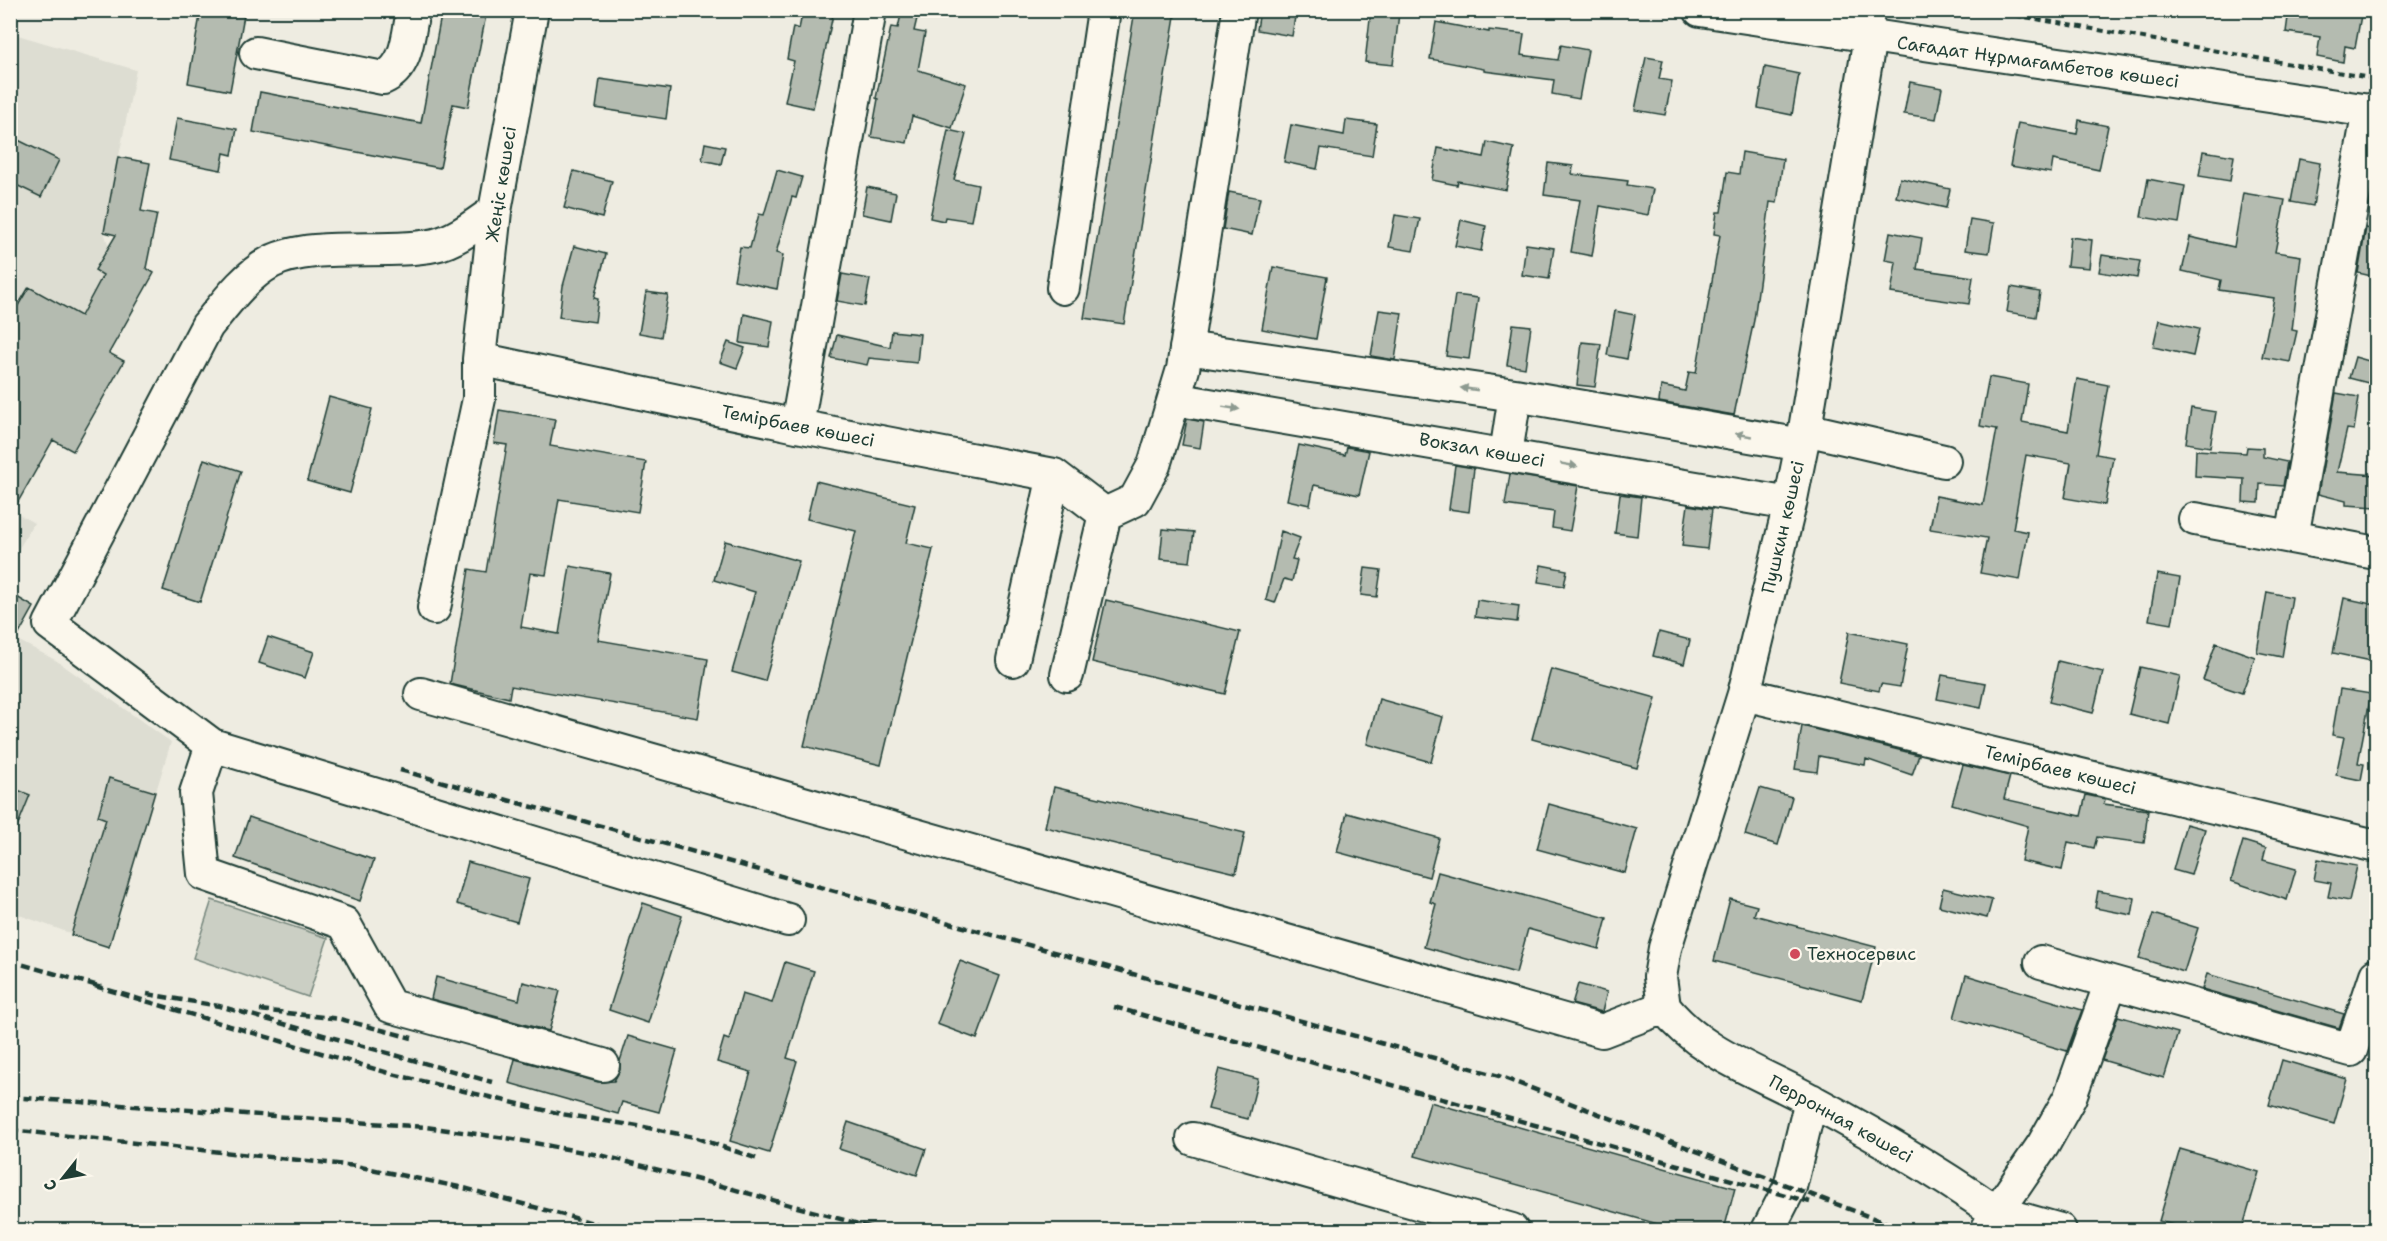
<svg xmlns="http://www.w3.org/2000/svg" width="2387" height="1241" viewBox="0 0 2387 1241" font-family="'Shantell Sans',sans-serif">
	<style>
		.built { fill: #ddddd2 }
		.green { fill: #cbcfc4; stroke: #75867c; stroke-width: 1.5 }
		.building { fill: #b4bbb0; stroke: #1f3d34; stroke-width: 1.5 }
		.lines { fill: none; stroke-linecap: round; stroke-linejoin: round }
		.minor-casing { stroke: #1f3d34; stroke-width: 36 }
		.path { stroke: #1f3d34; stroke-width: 4; stroke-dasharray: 6 4.5; stroke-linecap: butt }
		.minor { stroke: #fbf7ec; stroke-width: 32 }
		.rail { stroke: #1f3d34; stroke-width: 4.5; stroke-dasharray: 9 4.5; stroke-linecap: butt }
		.oneway { fill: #8d9a90 }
		.poi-dot { fill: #d1495b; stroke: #fbf7ec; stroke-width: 2 }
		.labels { text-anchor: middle; stroke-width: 5; stroke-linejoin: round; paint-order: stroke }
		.street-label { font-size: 18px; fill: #1f3d34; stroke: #fbf7ec }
		.poi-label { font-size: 18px; fill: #1f3d34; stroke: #fbf7ec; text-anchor: start }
	</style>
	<rect width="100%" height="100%" fill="#eeece1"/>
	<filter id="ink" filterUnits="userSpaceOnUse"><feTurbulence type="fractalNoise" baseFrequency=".0167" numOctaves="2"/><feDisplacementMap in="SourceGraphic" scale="12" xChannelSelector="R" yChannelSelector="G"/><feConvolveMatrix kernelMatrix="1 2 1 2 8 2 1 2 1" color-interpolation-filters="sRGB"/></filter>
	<g filter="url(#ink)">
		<path class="built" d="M11,33l125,37 -32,162 5,15 -13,23 7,5 -82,147 32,18 -40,71 21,12 -23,39z
			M10,636l47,25 114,81 -62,205 -98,-35z"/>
		<path class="green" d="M212,900l116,38 -20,59 -115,-39z"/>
		<path class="building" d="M201,10h44l-15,81 -42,-8z
			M442,10h45l-19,97 -15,-3 -13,64 -187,-36 7,-40 161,31z
			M803,10h31l-21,98 -28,-6 9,-41 -7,-2 6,-32 6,2z
			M902,10h17l-5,21 11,2 -7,37 48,14 -14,44 -40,-12 -5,27 -36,-6 7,-38 -2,-1 15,-71 7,1z
			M1135,10h41l-52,314 -40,-6z
			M1260,10h36l-4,26 -35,-6z
			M1371,10l28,3 -6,52 -28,-3z
			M2289,10h73l-7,38 -10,-2 -2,16 -26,-5 3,-20 -34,-5z
			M1436,22l53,10v-2l35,4 -3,21 37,5 3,-15 27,5 -9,49 -27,-5 2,-14 -70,-9v-2l-54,-10z
			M1646,57l17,3 -4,19 13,2 -7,34 -30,-5z
			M1765,67l34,7 -7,41 -34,-7z
			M600,79l70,10 -4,30 -70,-11z
			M1910,82l32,6 -6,31 -32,-5z
			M177,118l60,11 -5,26 -8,-2 -3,17 -52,-10z
			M1346,120l31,4 -5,32 -51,-8 -4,21 -33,-7 7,-37 53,10z
			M2079,120l29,6 -9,44 -46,-10 -2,13 -41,-7 8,-43 59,11z
			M948,130l18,4 -12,46 24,5 -7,36 -26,-4 -1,4 -14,-3z
			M10,136l49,24 -18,37 -31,-15z
			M1487,142l27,6 -8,42 -48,-9 -1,4 -25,-5 6,-32 46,9z
			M705,143l20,4 -4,17 -19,-4z
			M2203,151l31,5 -4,25 -31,-5z
			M1742,152l41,7 -6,44 -7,-1 -16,118 -20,95 -75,-13 2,-16 24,5 4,-19 7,1 24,-138 -6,-1 3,-22h4l6,-40 12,2z
			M118,157l32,6 -9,48 16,3 -11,54 8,5 -45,80 15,8 -51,90 -20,-11 -43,76v-197l19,-32 52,29 22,-41 -8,-5 21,-35 -12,-3z
			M2299,159l21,4 -7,43 -22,-4z
			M1548,163l25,3 -1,8 56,7 -1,4 26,4 -5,26 -48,-9 -8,50 -21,-4 9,-52 -36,-5z
			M777,170l25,7 -6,21 -4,-1 -16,56 7,2 -6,34 -43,-9 6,-33 10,1 9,-34 5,1z
			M574,171l38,10 -10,37 -38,-10z
			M1900,178l50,11 -4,19 -50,-11z
			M2148,179l37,7 -6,37 -38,-6z
			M867,187l29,6 -5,27 -29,-6z
			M1229,192l31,6 -8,37 -29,-6z
			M2243,193l42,7 -10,52 26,4 -9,74 5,1 -7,31 -28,-5 12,-59 -55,-8 2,-10 -39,-9 8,-34 44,10z
			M1395,215l25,4 -7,32 -24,-4z
			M1970,219l24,4 -5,30 -24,-3z
			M1461,220l25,6 -5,25 -26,-5z
			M2366,228l10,2v47l-18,-4z
			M1890,232l32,6 -5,31 56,8 -4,27 -78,-11 5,-31 -11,-2z
			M2070,237l22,3 -3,28 -22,-2z
			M1526,244l28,4 -5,31 -27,-4z
			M574,246l32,8 -12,44 4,1 -3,23 -36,-5 4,-31z
			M2102,255l38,6 -3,17 -38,-6z
			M1273,267l54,10 -11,62 -54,-10z
			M842,274l28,5 -5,27 -28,-5z
			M2011,287l29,5 -4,25 -29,-5z
			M646,292l22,3 -7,42 -22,-4z
			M1455,295l23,3 -9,61 -23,-3z
			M1379,310l23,3 -7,47 -24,-4z
			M1615,311l20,4 -8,44 -20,-4z
			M744,314l29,7 -4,26 -29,-4z
			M2159,320l40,9 -6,27 -40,-9z
			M1513,324l18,2 -6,42 -18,-3z
			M892,331l28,3 -3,29 -48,-5 -2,7 -36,-7 6,-23 53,12z
			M728,342l17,6 -8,20 -17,-6z
			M1582,342l19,2 -6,43 -18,-2z
			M2355,357l21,6v22l-27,-7z
			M1989,377l39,7 -6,38 46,9 9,-52 31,6 -12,69 17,3 -8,48 -40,-7 6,-35 -45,-8 -13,74 15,3 -8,48 -40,-7 7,-35 -57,-9 6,-33 47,9 14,-76 -17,-3z
			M2336,393l23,4 -5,33 -7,-1 -10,43 39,3v32l-30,-2v-4l-28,-7z
			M329,397l43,12 -22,84 -43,-12z
			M2191,408l25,4 -6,35 -24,-4z
			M499,410l56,9 -5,27 96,16 -8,50 -79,-13 -13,76 -16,-2 -9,54 38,7 11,-68 40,7 -12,67 110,19 -10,59 -187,-32 -2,12 -59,-14 19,-115 17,3 21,-127 -13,-2z
			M1187,419l17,3 -4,26 -18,-3z
			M1299,445l46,10 2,-8 22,4 -10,44 -45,-10 -4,20 -23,-5z
			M2247,447l16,1v9l24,5 -4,24 -23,-2 -1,19 -16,-1 1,-23 -49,-3 1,-26 50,3z
			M204,459l37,12 -41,131 -37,-12z
			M1455,465l19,3 -5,44 -20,-3z
			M1510,474l68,12 -8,45 -18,-3 2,-16 -49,-7z
			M816,481l99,24 -9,38 27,6 -52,216 -77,-19 52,-215 -49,-12z
			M1620,494l21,3 -4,39 -22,-3z
			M1688,505l24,4 -5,40 -25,-3z
			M1163,529l31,3 -4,30 -30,-3z
			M1281,531l19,7 -8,21 5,1 -5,21 -8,-2 -9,24 -9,-3z
			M725,541l74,20 -34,120 -33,-9 23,-80 -41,-12z
			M1541,565l26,5 -3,16 -26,-4z
			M1365,568l16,2 -4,27 -16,-2z
			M2157,574l23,4 -8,46 -23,-4z
			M2267,592l25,5 -10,60 -25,-5z
			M10,593l24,14 -24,43z
			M2344,598l32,7v57l-43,-9z
			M1106,600l134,32 -15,62 -133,-32z
			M1477,600l42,6 -2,16 -42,-5z
			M1659,632l31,8 -6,24 -31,-8z
			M1849,632l59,12 -8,43 -19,-3 -2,7 -40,-8z
			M268,637l46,15 -9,26 -46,-15z
			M2216,643l39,14 -13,36 -39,-13z
			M2058,661l45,11 -10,41 -44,-11z
			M2140,667l40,9 -11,48 -40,-10z
			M1551,669l105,29 -19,70 -105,-29z
			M1942,675l44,8 -5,25 -44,-9z
			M2340,689l31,5 -13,69 6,1 -3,16 -25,-5 8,-38 -12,-2z
			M1379,699l64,18 -12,45 -64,-18z
			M1802,726l117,29 -7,20 -46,-16 -1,6 -46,-9 -2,16 -22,-3z
			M1963,765l47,11 -6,23 77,17 5,-21 19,4 -1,5 44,6 -4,33 -47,-6 -3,11 -26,-6 -6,28 -41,-9 7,-35 -76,-22z
			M109,778l46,14 -46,155 -38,-12 35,-116 -8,-3z
			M10,787l20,8 -19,47h-1z
			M1054,787l191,46 -9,40 -191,-46z
			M1760,788l32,9 -14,48 -33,-10z
			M1549,804l88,25 -12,44 -88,-24z
			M1347,813l92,25 -10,39 -92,-25z
			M249,817l125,43 -14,41 -125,-43z
			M2186,824l19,5 -14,46 -18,-5z
			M2243,841l23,7 -3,12 33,9 -9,31 -56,-19z
			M2318,859l39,7 -8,35 -21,-4 3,-14 -17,-3z
			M468,862l61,17 -12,43 -60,-18z
			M1438,872l169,46 -8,31 -71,-20 -12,44 -92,-26 12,-43 -6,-2z
			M1943,888l49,12 -5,18 -48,-12z
			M2098,891l37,7 -3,17 -37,-7z
			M1730,899l27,7 -3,9 122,32 -14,53 -148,-39z
			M643,903l39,13 -34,107 -39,-13z
			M2153,914l45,14 -14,44 -45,-14z
			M960,961l40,15 -23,63 -40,-15z
			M785,962l29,9 -27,87 10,3 -28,92 -39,-12 21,-69 -34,-10 7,-24 5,2 13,-46 30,9z
			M2207,974l137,40 -5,14 -137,-39z
			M1966,975l116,35 -15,41 -113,-33z
			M436,977l83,23 4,-18 37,9 -11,40 -118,-32z
			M1578,984l29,8 -5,20 -30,-8z
			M2118,1016l60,17 -14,45 -62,-18z
			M628,1036l49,14 -18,62 -37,-10 -4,12 -109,-31 6,-24 83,23 16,-1 6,-11v-9z
			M2282,1060l65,19 -13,45 -65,-19z
			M1219,1069l39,10 -10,40 -40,-10z
			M1430,1102l305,86 -11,42h-45l-264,-74z
			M848,1122l78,27 -9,26 -78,-26z
			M2180,1149l79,23 -17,58h-51l-32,-9z"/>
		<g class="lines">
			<g class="minor-casing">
				<path id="minor" d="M1700,10l676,102
					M256,53l127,25c25,-11 25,-43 30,-68
					M495,211c-19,13 -38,29 -60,34 -46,10 -124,-4 -164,17 -26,14 -46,42 -64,64l-157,298 162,121 576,175
					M1063,288l41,-278
					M1186,348l329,47 287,50
					M479,359l318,67 257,49 51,39
					M1174,399l616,105
					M797,426l73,-416
					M1805,429l139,32
					M1506,454l9,-59
					M1105,514l30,-14 19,-35 29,-96 56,-359
					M2195,519l181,34
					M2292,537l77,-427
					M434,608l45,-209v-40l16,-148 37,-201
					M1013,660l41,-185
					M1067,675l38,-161
					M421,694l1181,337 62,-24
					M1744,694l632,152
					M212,745l-16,48 8,81 140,49 46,83 213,59
					M2041,962l310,88 25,-75
					M1664,1007l-4,-30 5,-29 79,-254 46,-190 15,-75 65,-392 -5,-27
					M1664,1007c38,48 96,65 148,94 73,39 143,81 209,129
					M1193,1139l319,91
					M2000,1213l60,17
					M1768,1230l22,-43 21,-87
					M1987,1230l10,-18 46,-67 27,-48 41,-115"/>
			</g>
			<path class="path" d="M1985,10l391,69"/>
			<use href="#minor" class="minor"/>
			<path class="rail" d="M400,770l1099,306 387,147
				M10,961l92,26
				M95,986l297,88 169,40 83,13 50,10 64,22
				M147,994l72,12 273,76
				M1114,1007l696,195
				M260,1010l80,9 72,19
				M10,1097l416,30 87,12 91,17 107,27 169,47
				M10,1130l346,36 108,22 155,42
				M1879,1222l23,8"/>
		</g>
		<defs><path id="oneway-solid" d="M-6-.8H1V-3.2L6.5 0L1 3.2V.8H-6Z" transform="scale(1.5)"/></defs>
		<g class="oneway">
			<use href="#oneway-solid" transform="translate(1469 389) rotate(-172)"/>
			<use href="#oneway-solid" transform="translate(1231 408) rotate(9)"/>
			<use href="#oneway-solid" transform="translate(1744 435) rotate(-170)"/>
			<use href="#oneway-solid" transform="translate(1569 465) rotate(10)"/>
		</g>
	</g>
	<circle class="poi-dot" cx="1795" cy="954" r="6"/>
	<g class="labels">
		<g class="street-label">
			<text transform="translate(2038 62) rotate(8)" y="6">Сағадат Нұрмағамбетов көшесі</text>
			<text transform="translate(501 184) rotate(-81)" y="6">Жеңіс көшесі</text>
			<text transform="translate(798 426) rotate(11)" y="6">Темірбаев көшесі</text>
			<text transform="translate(1482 450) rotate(10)" y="6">Вокзал көшесі</text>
			<text transform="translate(1783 527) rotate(-77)" y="6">Пушкин көшесі</text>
			<text transform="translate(2060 770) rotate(14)" y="6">Темірбаев көшесі</text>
			<text transform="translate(1841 1119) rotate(29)" y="6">Перронная көшесі</text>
		</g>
		<g class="poi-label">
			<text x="1807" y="960">Техносервис</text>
		</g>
	</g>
	<rect width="2387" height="1241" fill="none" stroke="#fbf7ec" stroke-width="36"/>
	<rect x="18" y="18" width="2351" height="1205" fill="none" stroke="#1f3d34" stroke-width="2" filter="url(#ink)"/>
	<g transform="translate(63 1178) rotate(239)" stroke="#fbf7ec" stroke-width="4.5" paint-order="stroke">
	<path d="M0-4.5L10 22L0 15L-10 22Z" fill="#1f3d34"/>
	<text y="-9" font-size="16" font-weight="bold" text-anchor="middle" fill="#1f3d34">С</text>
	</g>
</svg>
